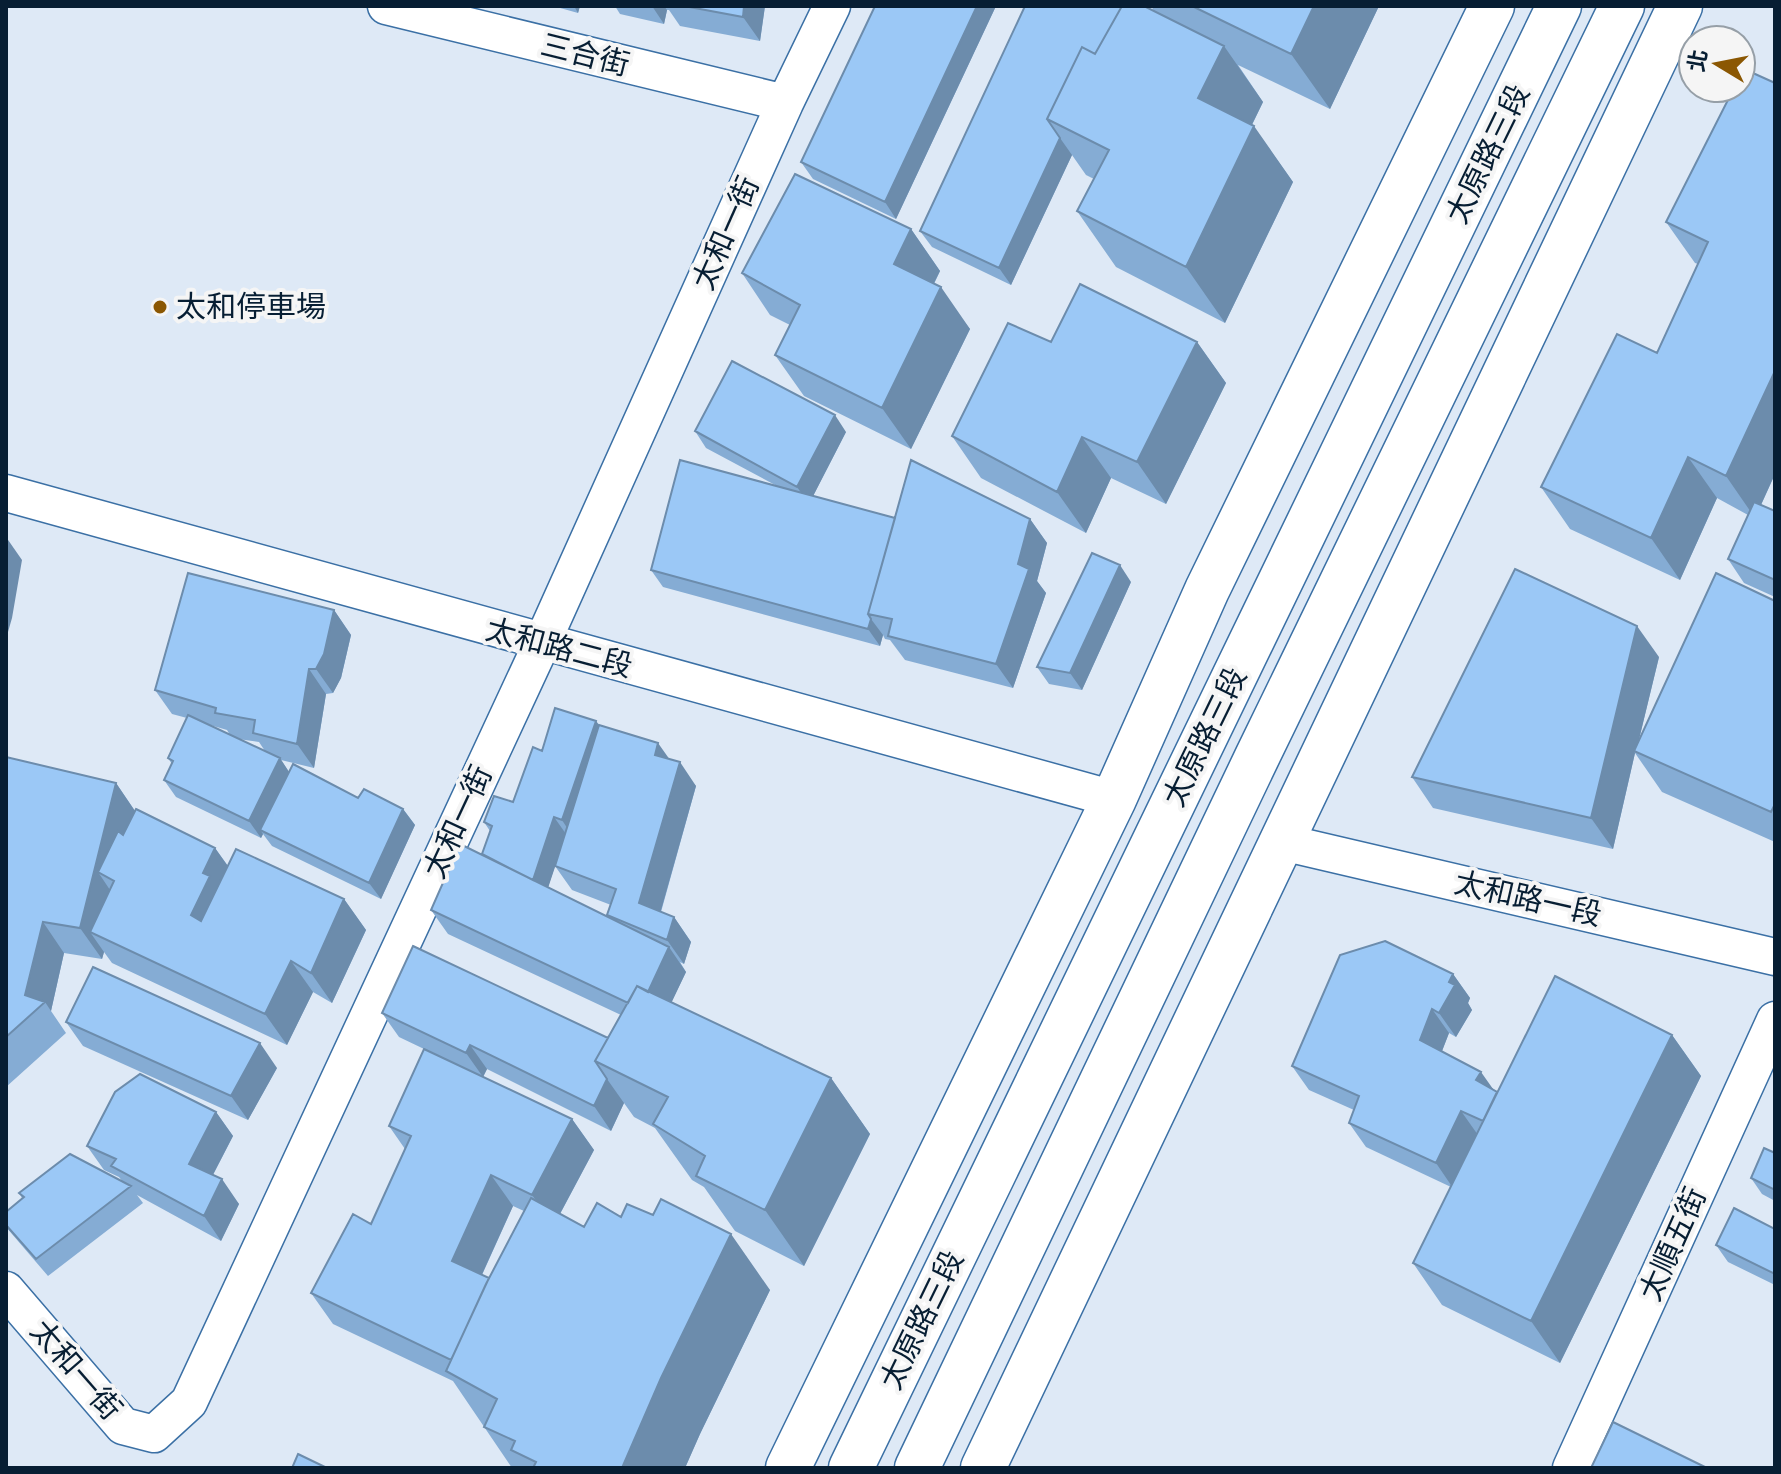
<svg xmlns="http://www.w3.org/2000/svg" width="1781" height="1474" viewBox="0 0 1781 1474" font-family="'Space Grotesk','Noto Sans TC',sans-serif">
	<style>
		.lines { fill: none; stroke-linecap: round; stroke-linejoin: round }
		.minor-casing { stroke: #3b70a5; stroke-width: 39 }
		.secondary-casing { stroke: #3b70a5; stroke-width: 47 }
		.minor { stroke: #fff; stroke-width: 36 }
		.secondary { stroke: #fff; stroke-width: 44 }
		.wall { fill: #85acd4; fill-rule: evenodd }
		.shaded-wall { fill: #6c8cac }
		.building { fill: #9bc8f6; stroke: #6c8cac; stroke-width: 2 }
		.poi-dot { fill: #8b5702; stroke: #f5f5f5; stroke-width: 3 }
		.labels { text-anchor: middle; stroke-width: 8; stroke-linejoin: round; paint-order: stroke }
		.street-label { font-size: 30px; fill: #071e33; stroke: #f5f5f5 }
		.poi-label { font-size: 30px; fill: #071e33; stroke: #f5f5f5; text-anchor: start }
	</style>
	<rect width="100%" height="100%" fill="#dee9f6"/>
	<g class="lines">
		<g class="minor-casing">
			<path id="minor" d="M386,6l399,97
				M6,493l1108,306
				M1282,842l493,115
				M6,1290l117,136 31,8 35,-32 353,-759 243,-540 47,-97
				M1571,1468l204,-448"/>
		</g>
		<g class="secondary-casing">
			<path id="secondary" d="M788,1468l326,-669 93,-209 285,-584
				M851,1468l708,-1462
				M917,1468l340,-711 365,-751
				M983,1468l697,-1462"/>
		</g>
		<use href="#minor" class="minor"/>
		<use href="#secondary" class="secondary"/>
	</g>
	<path class="wall" d="M553,6h27l-2,7z
		M615,6h150l-5,35 -80,-15 -11,-16h-2l-3,14 -44,-10z
		M875,6h121l-100,213 -83,-40 -12,-17z
		M1151,6h228l-49,103 -92,-44 25,37 -11,23 41,57 -68,141 -109,-56 -39,-56 17,-32 -8,-4 -14,-20 -61,130 -79,-38 -12,-16 234,-220z
		M1775,83v391l-14,31 14,6v86l-31,-14 -16,-24 20,-44 -31,-17 -37,82 -110,-51 -29,-42 116,-134 41,-89 -3,-1 -29,-41z
		M911,229l29,42 -6,13 36,45 -59,120 -107,-53 -29,-41 15,-30 -20,-10 -28,-42z
		M1051,342h146l29,41 -60,121 -55,-26 -25,55 -105,-55 -29,-42z
		M695,431l151,1 -33,64 82,22 135,1 17,24 -10,38 9,12 -33,95 -108,-28 -15,-20 -5,-1 -2,-4 -3,11 -217,-59 -12,-17 126,-84 -71,-38z
		M1131,582l-49,108 -33,-6 -12,-17z
		M1775,601v241l-113,-50 -27,-39 -22,96 -180,-41 -21,-31 247,-120 -20,82z
		M334,610l17,25 -10,43 -8,15 -7,1 -12,74 -33,-8 8,12 69,26 45,11 12,16 -34,74 -109,-53 -9,-12 -2,4 -85,-41 -12,-17 8,-16 -4,-6 19,-40 -15,-4 -17,-24zM210,725l17,5 3,5zM238,739l21,3 6,9z
		M596,721l3,4 70,34 27,27 -35,126 13,5 17,25 -7,22 -4,-2 6,10 -15,31 160,75 39,56 -66,132 -69,-35 -31,-44 -12,-7 -37,-52 -21,-11 -10,-14 -13,28 -124,-62 -4,8 89,42 22,31 -34,64 24,13 37,-10 149,73 -70,144 -15,34h-173l-59,-87 -120,-57 -22,-31 60,-69 34,-75 -16,-23 79,-56 -69,-33 -17,-24 226,25 13,-23 -173,-81 -17,-24 51,-56 8,-23 -6,-9 29,-20 29,-51zM555,866l17,24 39,15 -4,10 3,3 -62,-31zM513,1206l11,5 -35,67 -7,-3z
		M6,757l110,26 19,28 80,37 13,18 116,33 22,31 -34,73 -19,-11 -26,53 -175,-82 -8,-11 -2,7 -38,-6 -13,58 15,22 -60,54z
		M1453,974l17,24 -2,5 4,7 -16,27 -7,-4 -7,18 55,41 175,-57 29,41 -141,287 -118,-58 -29,-42 38,-76 -85,-40 -17,-24 5,-13 -45,-20 -17,-24z
		M66,1022l211,46 -29,52 -165,-74z
		M216,1112l17,24 -20,39 26,29 -18,37 -84,-46 6,8 -95,73 -42,-49v-15l16,-14 -3,-5 104,-11 -4,-5 -15,-7 -17,-24z
		M1775,1153v48l-13,-7 -11,-16z
		M1775,1229v56l-47,-23 -12,-17z"/>
	<path class="shaded-wall" d="M574,6h6l-2,7z
		M652,6h12l3,4 -3,14z
		M744,6h21l-5,35 -17,-24z
		M977,6h19l-100,213 -11,-17z
		M1314,6h65l-49,103 -39,-55z
		M1224,46l39,56 -25,51 -40,-55z
		M1254,126l39,56 -68,141 -39,-56z
		M1060,138l12,17 -61,130 -12,-17z
		M911,229l29,42 -17,34 -29,-41z
		M941,287l29,42 -59,120 -29,-41z
		M1197,342l29,41 -60,121 -29,-42z
		M1775,371v103l-20,44 -29,-42z
		M835,415l11,17 -37,72 -12,-17z
		M1082,437l29,41 -25,55 -29,-41z
		M1688,457l29,41 -37,82 -29,-42z
		M1030,519l17,24 -10,38 9,12 -33,95 -17,-24 22,-100z
		M6,537l16,23 -10,58 -6,21z
		M1120,565l11,17 -49,108 -12,-17z
		M334,610l17,25 -10,43 -8,15 -17,-24z
		M871,619l12,16 -3,11 -12,-17z
		M1637,626l22,31 -23,95 -2,-1 1,2 -22,96 -22,-31z
		M309,669l17,25 -12,74 -17,-24z
		M596,721l12,17 -35,99 -11,-17z
		M658,743l17,24 -20,-12z
		M280,758l11,17 -31,55 3,4 -2,4 -12,-17z
		M680,762l16,24 -40,142 -17,-25z
		M116,783l21,31 -23,67 -16,-9 18,27 -26,33 14,20 -2,7 -22,-31z
		M403,809l12,16 -34,74 -12,-16z
		M554,817l12,17 -21,63 -12,-17z
		M215,848l22,31 -24,67 -22,-31 12,-42z
		M344,899l22,31 -34,73 -21,-30z
		M674,917l17,25 -7,22 -17,-24z
		M43,922l21,31 -13,58 -6,-9 -20,-7z
		M669,947l17,25 -29,61 -17,-25z
		M291,961l22,31 -26,53 -22,-31z
		M1453,974l17,24 -2,5 4,7 -16,27 -17,-24 10,-31z
		M1432,1009l17,24 -12,31 -17,-24z
		M1672,1035l29,41 -141,287 -29,-42z
		M260,1043l17,25 -29,52 -17,-24z
		M470,1045l17,24 -4,8 -17,-24z
		M1481,1072l17,24 -22,-16z
		M831,1078l39,56 -66,132 -39,-56z
		M607,1079l17,24 -13,28 -17,-25z
		M1461,1111l17,24 -25,53 -17,-25z
		M216,1112l17,24 -27,52 -17,-24z
		M572,1119l22,31 -40,75 -22,-30z
		M491,1175l22,31 -39,86 -22,-31z
		M222,1179l17,25 -18,37 -17,-25z
		M731,1234l39,56 -70,144 -15,34h-63l39,-90z"/>
	<path class="building" d="M684,6h60l-1,11z
		M875,6h102l-92,196 -84,-40z
		M1025,6h97l-27,48 -13,-7 -35,72 13,19 -61,130 -79,-37z
		M1122,6h22l80,40 -26,52 56,28 -68,141 -109,-56 32,-61 -62,-31 35,-72 13,7z
		M1192,6h122l-23,48z
		M1744,69l31,14v288l-49,105 -38,-19 -37,81 -110,-51 76,-153 40,19 51,-111 -42,-20 68,-134h7v-14z
		M795,174l116,55 -17,35 47,23 -59,121 -107,-53 25,-50 -58,-32z
		M1080,284l117,58 -60,120 -55,-25 -25,55 -105,-56 56,-113 43,19z
		M732,361l103,54 -38,72 -102,-56z
		M680,460l215,58 -27,96 3,5 -3,10 -217,-59z
		M911,460l119,59 -12,45 11,5 -33,95 -108,-28 4,-17 -24,-5z
		M1754,502l21,9v69l-47,-21z
		M1092,553l28,12 -50,108 -33,-6z
		M1515,569l122,57 -46,192 -179,-41z
		M188,573l146,37 -10,44 -8,15h-7l-12,75 -44,-11 2,-13 -40,-7 1,-5 -61,-18z
		M1716,573l59,28v203l-4,8 -137,-61z
		M555,708l41,13 -34,99 -8,-3 -21,63 -51,-26 10,-28 -8,-4 10,-26 19,6 20,-55 9,4z
		M188,715l92,43 -31,63 -85,-41 9,-19 -5,-3z
		M599,725l59,18 -3,12 25,7 -41,141 35,14 -7,23 -60,-25 9,-26 -61,-23z
		M6,757l110,26 -36,145 -37,-6 -18,73 20,7 -39,35z
		M293,764l65,34 6,-9 39,20 -34,74 -109,-53z
		M136,809l79,39 -12,25 7,3 -19,39 10,6 35,-72 108,50 -33,74 -20,-12 -26,53 -175,-82 24,-51 -16,-9 20,-41 5,4z
		M460,844l209,103 -21,45 -11,-6 -9,17 -197,-93z
		M1385,941l68,33 -4,8 6,3 -16,28 -7,-4 -12,31 61,32 -5,8 21,12 -14,29 -22,-10 -25,52 -87,-40 10,-27 -67,-30 48,-111z
		M413,946l195,92 -13,23 12,18 -13,27 -124,-61 -4,8 -84,-40z
		M93,967l167,76 -29,53 -165,-74z
		M1555,976l117,59 -141,286 -118,-58z
		M637,986l194,92 -66,132 -69,-34 9,-20 -52,-32 15,-27 -73,-36z
		M424,1049l148,70 -40,76 -41,-20 -39,86 37,17 -38,82 -140,-67 42,-79 18,10 40,-88 -22,-10z
		M140,1074l76,38 -27,52 33,15 -18,37 -93,-50 5,-7 -29,-13 28,-54z
		M1764,1148l11,5v37l-24,-12z
		M70,1154l61,32 -95,73 -30,-34v-13l18,-15 -5,-4z
		M531,1198l53,29 13,-24 24,14 6,-13 26,11 8,-16 70,35 -70,144 -39,90h-89l3,-6 -25,-12 4,-9 -31,-14 13,-28 -51,-28 40,-87z
		M1734,1208l41,21v45l-59,-29z
		M1613,1422l94,46h-116z
		M298,1454l29,14h-35z"/>
	<circle class="poi-dot" cx="160" cy="307" r="8"/>
	<g class="labels">
		<g class="street-label">
			<text transform="translate(585 55) rotate(14)" y="10">三合街</text>
			<text transform="translate(1488 154) rotate(-64)" y="10">太原路三段</text>
			<text transform="translate(726 233) rotate(-66)" y="10">太和一街</text>
			<text transform="translate(559 648) rotate(15)" y="10">太和路二段</text>
			<text transform="translate(1205 737) rotate(-64)" y="10">太原路三段</text>
			<text transform="translate(458 822) rotate(-65)" y="10">太和一街</text>
			<text transform="translate(1528 899) rotate(13)" y="10">太和路一段</text>
			<text transform="translate(1673 1244) rotate(-66)" y="10">太順五街</text>
			<text transform="translate(922 1320) rotate(-64)" y="10">太原路三段</text>
			<text transform="translate(76 1370) rotate(49)" y="10">太和一街</text>
		</g>
		<g class="poi-label">
			<text x="176" y="317">太和停車場</text>
		</g>
	</g>
	<rect width="1781" height="1474" fill="none" stroke="#071e33" stroke-width="16"/>
	<g transform="translate(1717 64) rotate(280)"><circle r="38" fill="#f5f5f5" stroke="#969fa7" stroke-width="2"/>
	<path d="M0-6L14 30L0 20L-14 30Z" fill="#8b5702"/>
	<text y="-12" font-size="22" font-weight="bold" text-anchor="middle" fill="#071e33">北</text>
	</g>
</svg>
